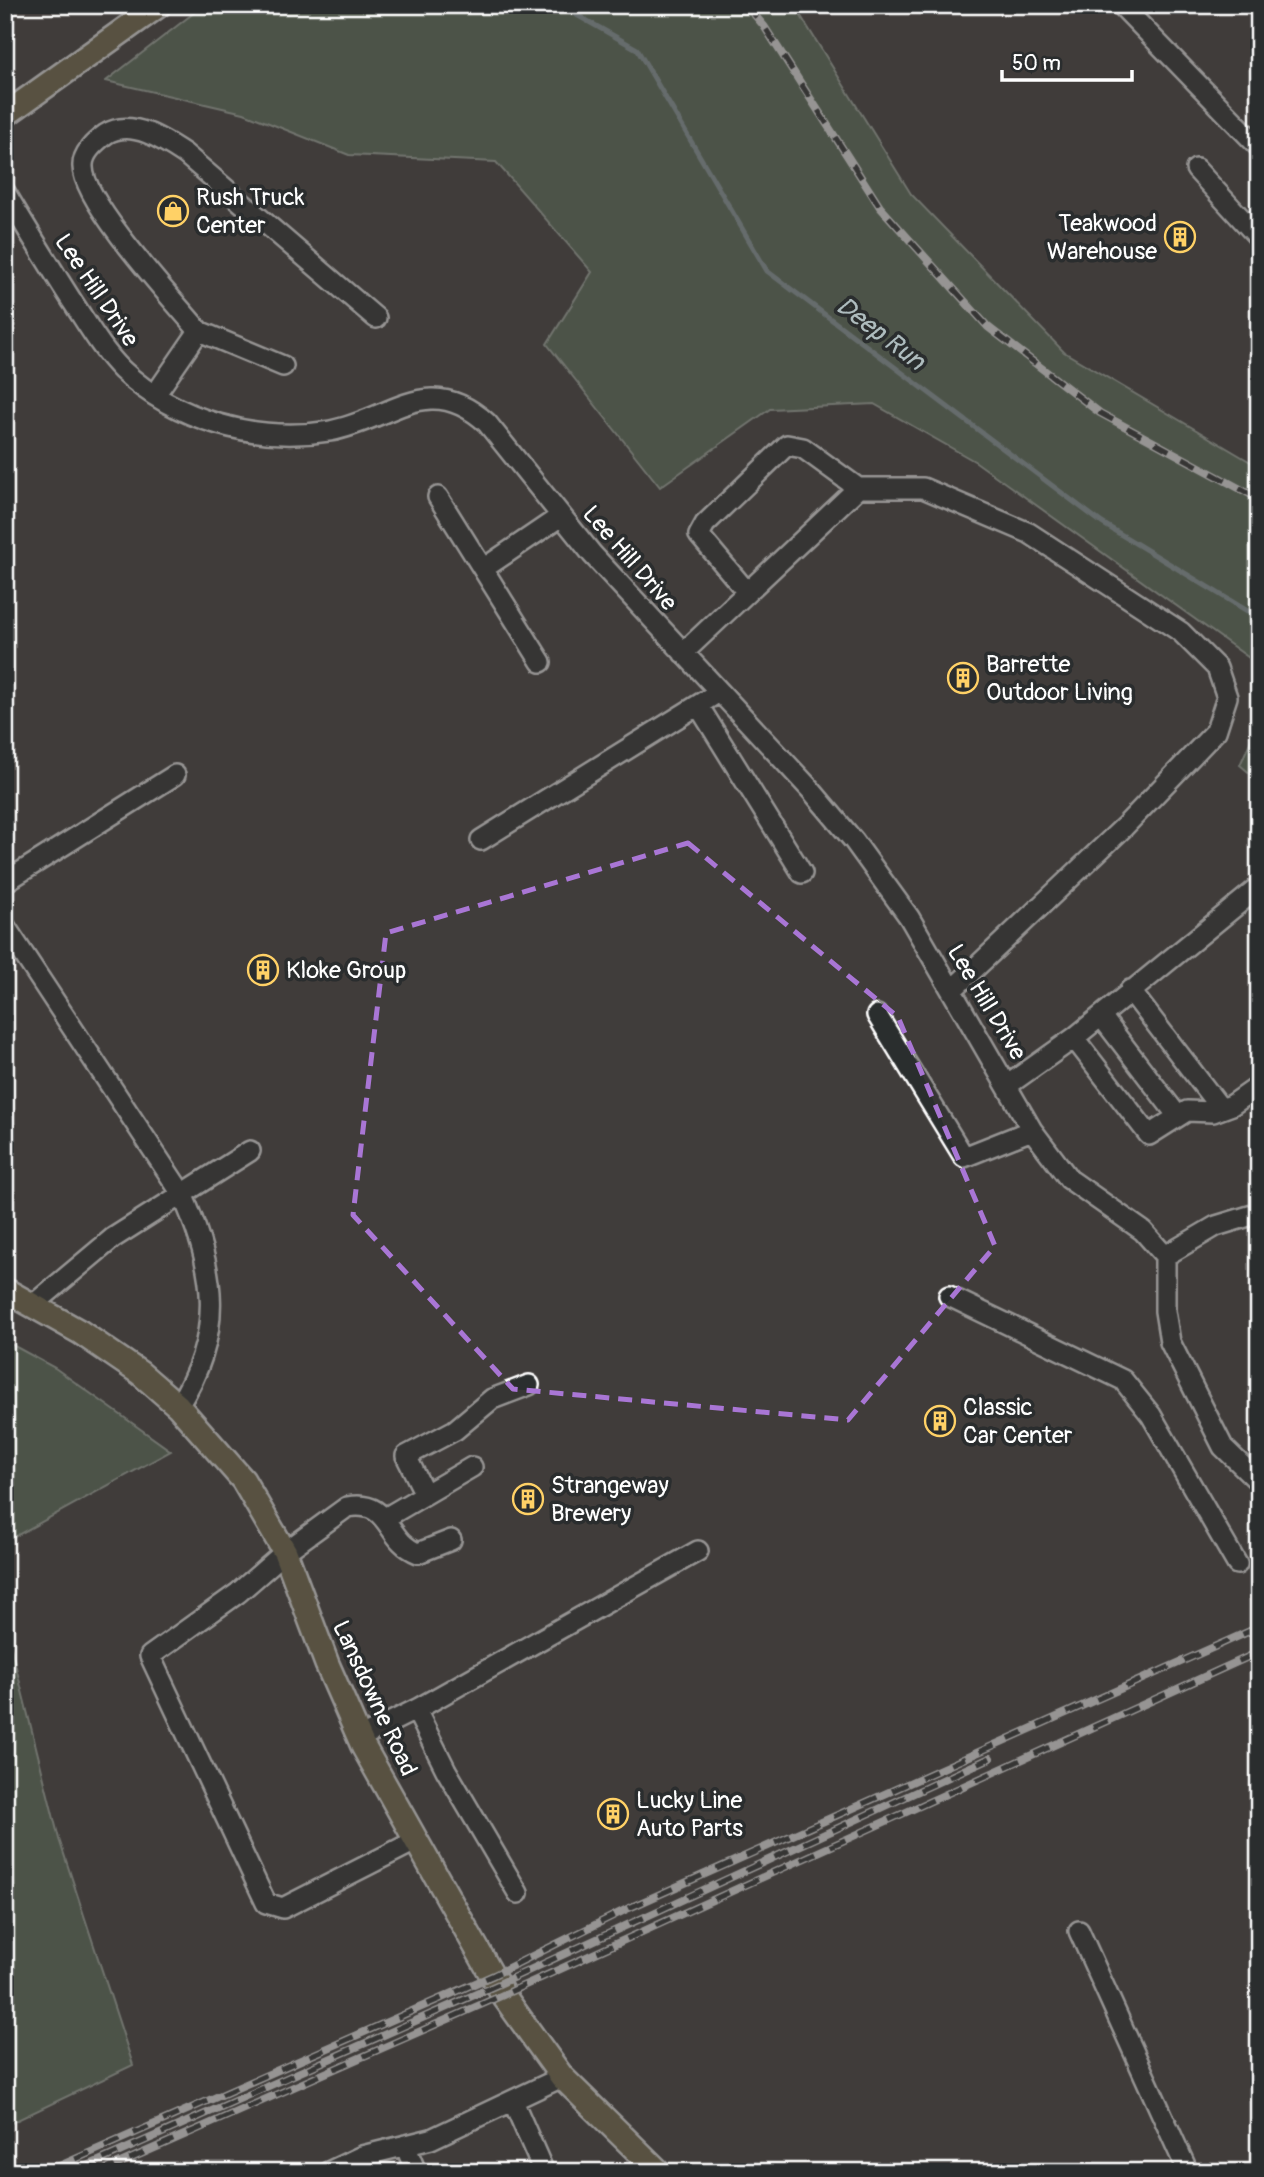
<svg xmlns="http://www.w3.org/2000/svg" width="1264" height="2177" viewBox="0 0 1264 2177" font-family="Pangolin,sans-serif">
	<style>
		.green { fill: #5b6f5a; stroke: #adb7ac; stroke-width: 2 }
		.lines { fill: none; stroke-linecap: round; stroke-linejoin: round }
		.stream { stroke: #94a6a9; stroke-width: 5 }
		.minor-casing { stroke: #fff; stroke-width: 24 }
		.major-casing { stroke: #fff; stroke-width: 28 }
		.minor { stroke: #2a2d2e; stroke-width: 19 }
		.major { stroke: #746c4b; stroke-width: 23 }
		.rail-casing { stroke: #fff; stroke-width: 8 }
		.rail { stroke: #2a2d2e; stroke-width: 5; stroke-dasharray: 16; stroke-linecap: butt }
		.marked { fill: none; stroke: #a976d5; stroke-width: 5; stroke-dasharray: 14 9; stroke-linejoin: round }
		.labels { text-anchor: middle; stroke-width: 7; stroke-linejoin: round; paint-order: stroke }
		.poi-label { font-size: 24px; fill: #fff; stroke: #2a2d2e; text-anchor: start }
		.street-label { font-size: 24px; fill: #fff; stroke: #2a2d2e }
		.water-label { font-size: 26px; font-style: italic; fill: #aebcbe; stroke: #2a2d2e }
	</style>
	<rect width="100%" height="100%" fill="#403d3b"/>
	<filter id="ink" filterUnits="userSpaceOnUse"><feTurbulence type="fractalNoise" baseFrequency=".0143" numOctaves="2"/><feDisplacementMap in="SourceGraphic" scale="14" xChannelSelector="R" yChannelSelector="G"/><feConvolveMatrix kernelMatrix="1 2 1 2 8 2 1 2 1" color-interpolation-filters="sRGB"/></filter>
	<g filter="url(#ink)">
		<path class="green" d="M204,5h590l117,189 153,158 195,115v198l-283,-203 -102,-58 -104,5 -110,78 -113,-143 45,-72 -96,-110 -147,-7 -105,-42 -138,-32z
			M1259,722v59l-19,-16z
			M5,1341l50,27 116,83 -166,91z
			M5,1623l54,216 74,226 -128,61z"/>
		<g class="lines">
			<path class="stream" d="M559,5l78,44 130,222 335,252 157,95"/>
			<g class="minor-casing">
				<path id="minor" d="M1121,5l138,142
					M1196,169l63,69
					M5,192c22,37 44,73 67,109 16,24 30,49 50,69 54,51 135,73 208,61 61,-11 98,-61 157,-8l105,131 219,236 43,51 55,76 123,213 37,49 74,52 22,25 51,-30 43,-13
					M199,331l84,35
					M155,395l44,-64c-25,-30 -116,-129 -116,-164 -1,-14 12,-25 23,-33 25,-16 58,6 79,20l191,164
					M438,497l103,165
					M483,569l78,-53
					M747,592l-48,-57 6,-11 82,-79 16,3 55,40
					M683,653l175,-165h65l106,45 152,99 36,36 10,29 -11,34 -92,96 -172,163
					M698,705l104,168
					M481,840l238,-148
					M5,882l170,-107
					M5,926l177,268c34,76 43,139 -4,212
					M1130,990l91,119
					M877,1015l87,142 68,-27
					M1101,1016l76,99
					M1074,1038l75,97 38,-24 26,1 19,-7 27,-19
					M1008,1085l66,-47 185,-151
					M1165,1256v55l5,31 53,105 36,35
					M949,1296l174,84 28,35 86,149
					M33,1305l80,-67 137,-87
					M425,1494l-19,-38 49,-26 37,-31 37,-14
					M385,1518l87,-51
					M416,1710l30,60 72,123
					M359,1738l60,-30 279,-157
					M417,1840l-134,68 -17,-5 -116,-247 88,-63 47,-41 62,-45c45,-8 37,33 71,46l33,-13
					M1079,1931l109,241
					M513,2101l31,71
					M405,2145l11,27
					M328,2172l34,-16 69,-17 131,-62"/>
			</g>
			<g class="major-casing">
				<path id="major" d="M5,115l154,-110
					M5,1290l75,42 60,41 38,33 65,74 42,72 42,112 36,82 140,249 59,82 97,95"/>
			</g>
			<use href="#minor" class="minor"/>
			<use href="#major" class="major"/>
			<g class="rail-casing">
				<path id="rail" d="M746,5l18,21 116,181 108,120 112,86 159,86
					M46,2172l448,-197 135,-67 630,-281
					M74,2172l425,-188 491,-226
					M100,2172l403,-177 756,-343"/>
			</g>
			<use href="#rail" class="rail"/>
		</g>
	</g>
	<path d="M0 0H1264V2177H0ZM688,843l210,174 97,229 -147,174 -335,-31 -160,-174 33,-282z" fill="#403d3b" fill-opacity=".55" fill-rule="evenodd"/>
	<path class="marked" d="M688,843l210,174 97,229 -147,174 -335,-31 -160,-174 33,-282z"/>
	<defs>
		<g id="shop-ring" transform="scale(1.575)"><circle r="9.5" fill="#2a2d2e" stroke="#ffd166" stroke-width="1.5"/><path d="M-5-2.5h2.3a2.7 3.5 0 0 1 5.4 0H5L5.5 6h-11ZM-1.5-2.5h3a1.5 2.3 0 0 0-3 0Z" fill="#ffd166"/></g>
		<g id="building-ring" transform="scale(1.575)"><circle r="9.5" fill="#2a2d2e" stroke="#ffd166" stroke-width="1.5"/><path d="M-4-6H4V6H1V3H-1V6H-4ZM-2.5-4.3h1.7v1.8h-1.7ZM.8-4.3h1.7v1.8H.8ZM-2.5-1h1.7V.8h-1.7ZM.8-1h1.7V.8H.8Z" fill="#ffd166"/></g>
	</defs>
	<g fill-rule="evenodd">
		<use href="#shop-ring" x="173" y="211"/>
		<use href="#building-ring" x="1180" y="237"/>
		<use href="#building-ring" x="963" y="678"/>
		<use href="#building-ring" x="263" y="970"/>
		<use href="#building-ring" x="940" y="1421"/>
		<use href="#building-ring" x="528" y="1499"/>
		<use href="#building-ring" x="613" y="1814"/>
	</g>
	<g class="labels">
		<g class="poi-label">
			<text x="196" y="205">Rush Truck<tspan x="196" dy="28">Center</tspan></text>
			<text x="1157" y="231" text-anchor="end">Teakwood<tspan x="1157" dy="28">Warehouse</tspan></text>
			<text x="986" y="672">Barrette<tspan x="986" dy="28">Outdoor Living</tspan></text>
			<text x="286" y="978">Kloke Group</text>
			<text x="963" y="1415">Classic<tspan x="963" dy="28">Car Center</tspan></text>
			<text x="551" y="1493">Strangeway<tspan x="551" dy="28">Brewery</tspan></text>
			<text x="636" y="1808">Lucky Line<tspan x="636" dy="28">Auto Parts</tspan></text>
		</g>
		<g class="street-label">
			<text transform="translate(97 290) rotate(56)" y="8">Lee Hill Drive</text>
			<text transform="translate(630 558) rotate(49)" y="8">Lee Hill Drive</text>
			<text transform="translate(987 1002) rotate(59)" y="8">Lee Hill Drive</text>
			<text transform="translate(375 1698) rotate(65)" y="8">Lansdowne Road</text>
		</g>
		<g class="water-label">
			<text transform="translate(881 333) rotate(37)" y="9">Deep Run</text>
		</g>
	</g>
	<rect width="1264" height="2177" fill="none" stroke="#2a2d2e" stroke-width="28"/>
	<rect x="14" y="14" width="1236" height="2149" fill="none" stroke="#fff" stroke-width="2.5" filter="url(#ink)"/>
	<path d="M1002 70v10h130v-10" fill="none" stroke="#ffffff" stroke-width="3.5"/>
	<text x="1012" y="70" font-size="21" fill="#ffffff" stroke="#2a2d2e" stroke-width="5" paint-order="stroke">50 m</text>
</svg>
